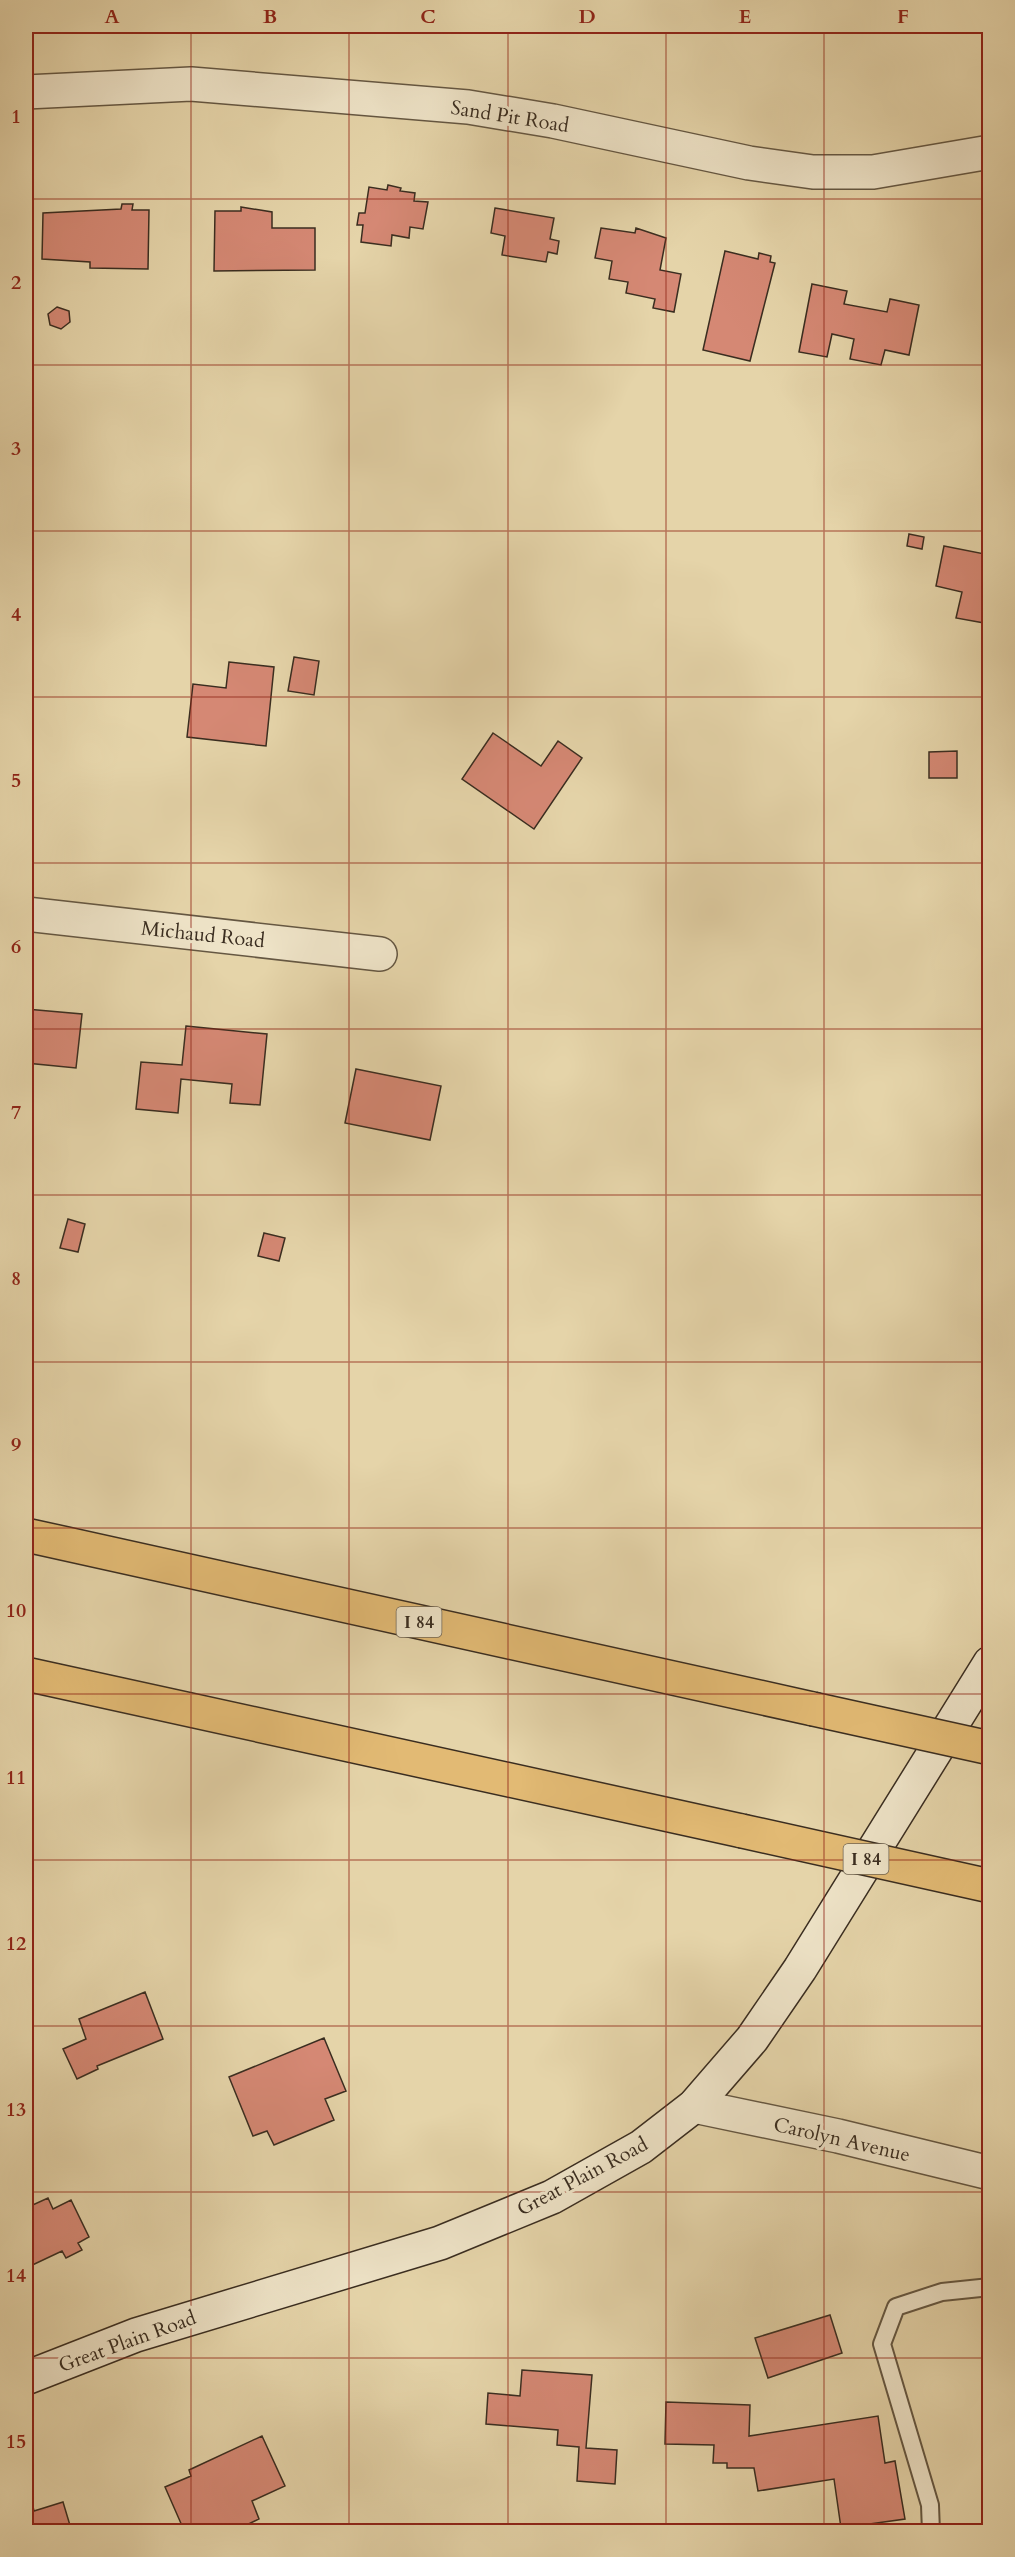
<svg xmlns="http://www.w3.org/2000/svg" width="1015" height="2557" viewBox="0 0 1015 2557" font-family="Cardo,serif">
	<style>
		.building { fill: #d58874; stroke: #3a2d20; stroke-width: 1.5 }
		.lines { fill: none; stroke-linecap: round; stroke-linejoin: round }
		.service-casing { stroke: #655742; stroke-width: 20 }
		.minor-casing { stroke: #655742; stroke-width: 36 }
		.secondary-casing { stroke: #3a2d20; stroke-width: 36 }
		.motorway-casing { stroke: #3a2d20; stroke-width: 36 }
		.service { stroke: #eee3c7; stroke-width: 16 }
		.minor { stroke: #eee3c7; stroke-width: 33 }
		.secondary { stroke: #eee3c7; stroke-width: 33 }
		.motorway { stroke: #e2ba74; stroke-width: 33 }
		.motorway-bridge-casing { stroke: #3a2d20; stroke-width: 36; stroke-linecap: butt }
		.motorway-bridge { stroke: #e2ba74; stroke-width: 33 }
		.grid { fill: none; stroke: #8f2418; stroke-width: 1.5; stroke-opacity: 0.55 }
		.labels { text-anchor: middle; stroke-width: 6; stroke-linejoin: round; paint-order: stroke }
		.shield { fill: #eee3c7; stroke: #706452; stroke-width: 1.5 }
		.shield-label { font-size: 18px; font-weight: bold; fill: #3a2d20 }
		.street-label { font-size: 20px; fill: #3a2d20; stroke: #eee3c7 }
		.neatline { fill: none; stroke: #8f2418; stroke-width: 2 }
		.grid-label { font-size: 20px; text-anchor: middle; font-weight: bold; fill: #8f2418 }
	</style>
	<rect width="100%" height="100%" fill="#e5d4a9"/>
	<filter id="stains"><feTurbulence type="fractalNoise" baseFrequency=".00333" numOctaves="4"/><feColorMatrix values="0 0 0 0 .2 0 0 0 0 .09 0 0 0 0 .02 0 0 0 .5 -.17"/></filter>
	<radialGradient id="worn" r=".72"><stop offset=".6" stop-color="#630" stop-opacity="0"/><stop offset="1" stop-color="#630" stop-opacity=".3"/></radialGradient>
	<path class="building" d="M388,185l13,3 -1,3 15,2 -1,8 14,1 -5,27 -13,-2 -1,11 -17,-3 -1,11 -30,-4 2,-17h-6l2,-12h6l4,-26 18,3z
		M122,204h11l-1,6h17l-1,59 -58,-1v-6l-48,-3 1,-46 78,-4z
		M241,207l31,5v16h43v42l-101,1 1,-60h26z
		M495,208l59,10 -4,21 9,2 -2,13 -9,-2 -2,10 -44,-7 3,-19 -14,-3z
		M601,228l34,5 1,-5 30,10 -6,32 21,4 -7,38 -21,-4 2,-9 -29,-6 2,-11 -19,-3 3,-18 -17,-3z
		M725,251l33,8 1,-6 12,3 -1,6 5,1 -25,98 -47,-11z
		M812,284l35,7 -3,13 43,8 3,-13 29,6 -10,50 -24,-5 -4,15 -31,-6 4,-20 -22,-5 -5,23 -28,-5z
		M57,307l12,4 1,11 -9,7 -11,-4 -2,-11z
		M909,534l15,3 -2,12 -15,-3z
		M944,546l46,9v69l-34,-6 6,-26 -26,-6z
		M294,657l25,4 -5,34 -26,-4z
		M229,662l45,5 -8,79 -79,-9 6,-53 33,4z
		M493,733l48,33 17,-25 24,17 -48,71 -72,-50z
		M957,751v27h-28v-26z
		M26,1009l56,5 -6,54 -50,-5z
		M186,1026l81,8 -7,71 -30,-2 2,-19 -51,-5 -3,34 -42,-4 5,-47 41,3z
		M356,1069l85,17 -11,54 -85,-17z
		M68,1219l17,5 -7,28 -18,-4z
		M264,1233l21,5 -6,23 -21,-5z
		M145,1992l18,47 -66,27 1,3 -21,10 -14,-30 23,-10 -7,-20z
		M324,2038l22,53 -21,8 9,21 -60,25 -7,-14 -14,5 -24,-59z
		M48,2198l5,11 18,-9 18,37 -11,6 4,7 -16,8 -4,-7 -36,17v-60z
		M830,2315l12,38 -74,25 -13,-40z
		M522,2370l70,5 -6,73 31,2 -2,34 -38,-3 2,-34 -22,-2 1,-15 -72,-6 2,-31 32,3z
		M666,2402l84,3 -1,31 129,-20 7,47 10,-2 10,58 -64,9 -7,-49 -76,12 -4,-23h-27v-5h-14l1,-18 -49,-1z
		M262,2436l23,50 -33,15 7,18 -27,13h-50l1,-4 -18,-41 26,-11 -2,-6z
		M63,2502l9,30h-46v-23l7,-2 1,4z"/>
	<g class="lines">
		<g class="service-casing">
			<path id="service" d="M931,2532l-1,-27 -48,-161 14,-37 46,-15 48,-5"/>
		</g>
		<g class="minor-casing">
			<path id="minor" d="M26,92l165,-8 277,23 85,14 196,42 64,9h60l117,-20
				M26,914l354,40
				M694,2106l144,30 152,37"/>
		</g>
		<g class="secondary-casing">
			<path id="secondary" d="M26,2378l110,-43 304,-92 112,-46 89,-50 53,-41 58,-67 48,-70 190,-306"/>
		</g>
		<g class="motorway-casing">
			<path id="motorway" d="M26,1535l787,174
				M26,1674l716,157"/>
		</g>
		<use href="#service" class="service"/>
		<use href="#minor" class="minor"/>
		<use href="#secondary" class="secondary"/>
		<use href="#motorway" class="motorway"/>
		<g class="motorway-bridge-casing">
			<path id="motorway-bridge" d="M813,1709l177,39
				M742,1831l248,55"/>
		</g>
		<use href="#motorway-bridge" class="motorway-bridge"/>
	</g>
	<path class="grid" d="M191,26v2506M349,26v2506M508,26v2506M666,26v2506M824,26v2506M26,199h964M26,365h964M26,531h964M26,697h964M26,863h964M26,1029h964M26,1195h964M26,1362h964M26,1528h964M26,1694h964M26,1860h964M26,2026h964M26,2192h964M26,2358h964"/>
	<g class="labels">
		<g class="shield">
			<rect x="396.5" y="1607" width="45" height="30" rx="4.5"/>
			<rect x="843.5" y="1844" width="45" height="30" rx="4.5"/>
		</g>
		<g class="shield-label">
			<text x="419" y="1628">I 84</text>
			<text x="866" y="1865">I 84</text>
		</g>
		<g class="street-label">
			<text transform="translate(510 116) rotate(9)" y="7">Sand Pit Road</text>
			<text transform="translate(203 934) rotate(6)" y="7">Michaud Road</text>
			<text transform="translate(842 2139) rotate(13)" y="7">Carolyn Avenue</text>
			<text transform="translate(582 2176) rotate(-28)" y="7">Great Plain Road</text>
			<text transform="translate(127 2341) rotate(-20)" y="7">Great Plain Road</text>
		</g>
	</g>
	<rect width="1015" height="2557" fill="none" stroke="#e5d4a9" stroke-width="66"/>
	<rect x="33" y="33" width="949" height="2491" class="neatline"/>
	<g class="grid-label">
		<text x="112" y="23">A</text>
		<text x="270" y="23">B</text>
		<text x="428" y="23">C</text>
		<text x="587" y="23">D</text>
		<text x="745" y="23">E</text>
		<text x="903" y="23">F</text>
		<text x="16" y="123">1</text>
		<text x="16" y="289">2</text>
		<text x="16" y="455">3</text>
		<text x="16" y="621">4</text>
		<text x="16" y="787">5</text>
		<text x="16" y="953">6</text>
		<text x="16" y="1119">7</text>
		<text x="16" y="1285">8</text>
		<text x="16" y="1451">9</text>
		<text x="16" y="1617">10</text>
		<text x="16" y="1784">11</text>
		<text x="16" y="1950">12</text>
		<text x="16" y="2116">13</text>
		<text x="16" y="2282">14</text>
		<text x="16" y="2448">15</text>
	</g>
	<rect width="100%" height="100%" filter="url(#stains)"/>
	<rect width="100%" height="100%" fill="url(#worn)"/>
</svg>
